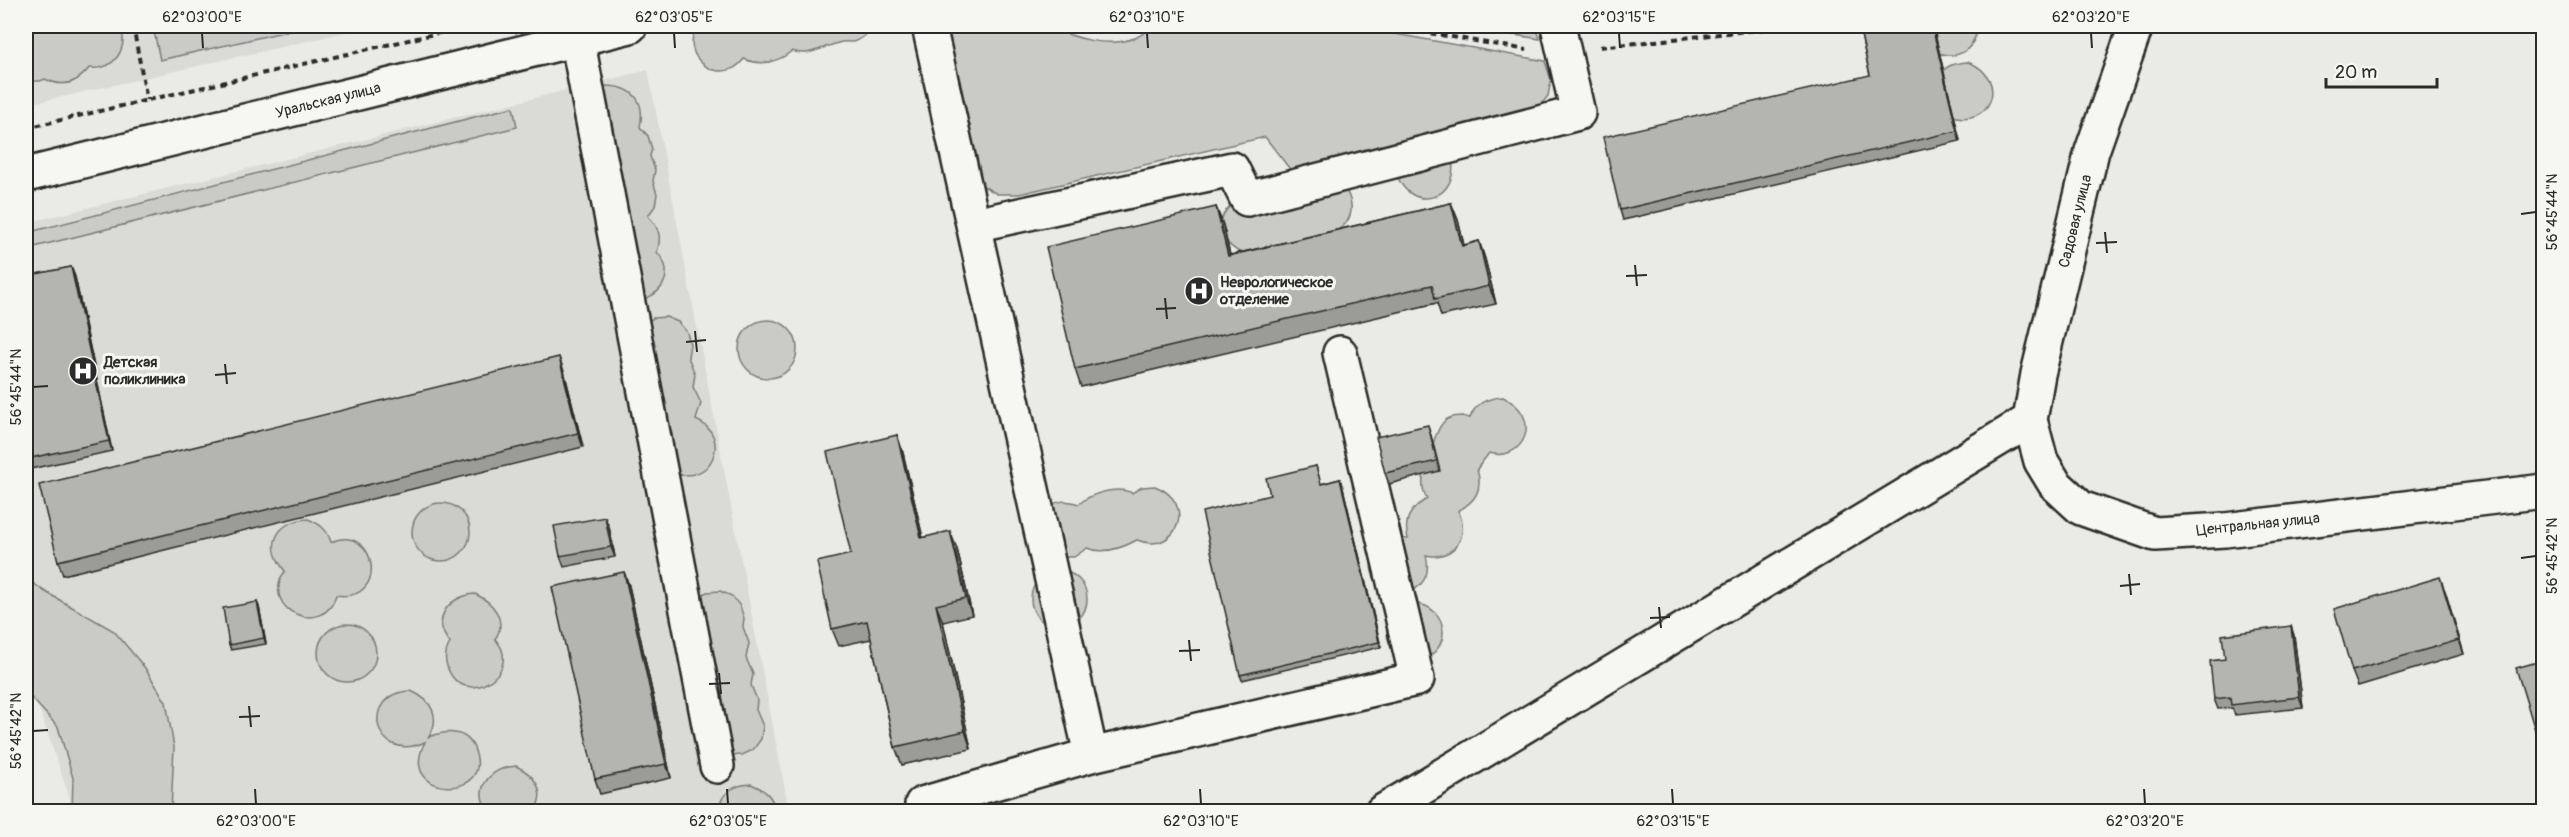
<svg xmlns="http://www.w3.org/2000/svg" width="2569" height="837" viewBox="0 0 2569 837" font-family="Pangolin,sans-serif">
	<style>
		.built { fill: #dadad6 }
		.green { fill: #cacac7; stroke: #7a7a79; stroke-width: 1.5 }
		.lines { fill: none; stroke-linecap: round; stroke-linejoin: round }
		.minor-casing { stroke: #2b2b2b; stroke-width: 38 }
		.path { stroke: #2b2b2b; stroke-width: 4; stroke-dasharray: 6 4.5; stroke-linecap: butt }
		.minor { stroke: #f6f6f2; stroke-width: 33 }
		.wall { fill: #9b9b98; stroke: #2b2b2b; stroke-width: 1.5 }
		.shaded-wall { fill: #7e7e7c; stroke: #2b2b2b; stroke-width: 1.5 }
		.building { fill: #b4b4b1; stroke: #2b2b2b; stroke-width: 1.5 }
		.ticks { fill: none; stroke: #2b2b2b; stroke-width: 2 }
		.labels { text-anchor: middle; stroke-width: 6; stroke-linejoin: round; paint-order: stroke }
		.street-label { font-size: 15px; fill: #2b2b2b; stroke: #f6f6f2 }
		.poi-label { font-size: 15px; font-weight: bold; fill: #2b2b2b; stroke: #f6f6f2; text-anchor: start }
		.neatline { fill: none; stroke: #2b2b2b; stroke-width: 2 }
		.ticks-label { font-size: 15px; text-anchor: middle; fill: #2b2b2b }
	</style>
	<rect width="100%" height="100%" fill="#eaeae6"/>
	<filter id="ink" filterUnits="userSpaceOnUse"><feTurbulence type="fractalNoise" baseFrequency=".0167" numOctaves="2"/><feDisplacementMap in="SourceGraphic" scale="12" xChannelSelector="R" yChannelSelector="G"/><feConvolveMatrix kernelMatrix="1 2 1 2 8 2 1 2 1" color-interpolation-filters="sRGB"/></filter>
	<g filter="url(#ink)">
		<path class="built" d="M26,26h347l-347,79z
			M648,70l141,741h-715l-48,-141v-447z"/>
		<path class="green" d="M26,26h13l10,4 22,-4h50c7,23 -6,45 -32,42 -12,16 -26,20 -44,11l-5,2h-14z
			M153,26h157l-150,34z
			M698,26h175c-4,6 -9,12 -17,15 -5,2 -10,0 -14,1 -16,3 -33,16 -50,9 -14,11 -31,15 -48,8 -22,30 -68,-2 -46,-33z
			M939,26h112c23,13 57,22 84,12 7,-3 14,-9 20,-12h196l194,35 6,19 -3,16 -16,20 -81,39c12,45 -42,61 -55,17l-100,5 -31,-40 -246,57h-22l-19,-11z
			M1459,26h77l4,13z
			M1920,26h58c-5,27 -20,35 -46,25z
			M1968,62c43,16 23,70 -21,52l-11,-35c9,-13 16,-16 32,-17z
			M605,86c27,0 41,13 35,41l8,9 4,13 -2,7 5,14 -2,11 4,13 -2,12 -7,10c11,11 14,21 9,36 21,23 3,48 -25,49l-38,-208z
			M513,107l4,20 -491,122v-16z
			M1340,182c22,25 10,53 -23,52l-7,10 -37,2 -2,-2 -2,3 -24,8c-30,-14 -33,-40 -4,-57z
			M666,317l12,5 9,10 3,12 -2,13 7,17 -2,13 8,16 -5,17c37,15 16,70 -26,51l-28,-146 11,-7z
			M739 349a29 29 0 1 1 58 0a29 29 0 1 1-58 0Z
			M1503,397c41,19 22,66 -14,56l-12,16c6,21 -1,32 -19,42 13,24 -4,50 -32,44 11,42 -44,52 -54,17 -1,-5 -1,-13 2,-18 5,-6 12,-11 18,-16l16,1c-5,-20 3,-31 19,-40 -9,-15 -2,-30 3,-46 7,-21 10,-43 40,-35 5,-15 17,-20 33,-21z
			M1155,486c43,17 22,70 -18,54 -15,8 -34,15 -50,8l-13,9h-13l-15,-50c12,-6 20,-8 33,-3 12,-11 38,-18 53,-11l10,-6z
			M412 532a29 29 0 1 1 58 0a29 29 0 1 1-58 0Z
			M308,519c12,5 19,10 23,23 46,-20 59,62 5,53 -11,43 -78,16 -51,-24 -21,-25 -9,-50 23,-52z
			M1031 599a28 28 0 1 1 56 0a28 28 0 1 1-56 0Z
			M26,578l18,13 70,40 31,37 21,34 8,45 -3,64h-99l1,-33 -15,-51 -32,-35z
			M720,591l12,5 8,10 4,12 -1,9 6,16 -3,15 7,16 -2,11 6,15 -1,10 7,16 -2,13 -8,11 -11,5 -13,1 -34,-158 12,-6z
			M475,594c18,8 33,26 20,45 31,33 -33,73 -48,27 -3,-8 -1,-16 3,-23 -20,-23 -2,-47 25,-49z
			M1387 632a28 28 0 1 1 56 0a28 28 0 1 1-56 0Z
			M318 653a29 29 0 1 1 58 0a29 29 0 1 1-58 0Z
			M411,691c21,9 30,26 18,46 20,-8 41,-7 47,17 14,47 -80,44 -51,-12 -52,24 -67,-50 -14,-51z
			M516,766c18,8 32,26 18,45h-46c-16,-24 3,-43 28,-45z
			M751,784c15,6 21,12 25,27h-58c3,-19 15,-26 33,-27z"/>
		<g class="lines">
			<g class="minor-casing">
				<path id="minor" d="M929,26l162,729
					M2136,26l-44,125 -54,223 -8,46 11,41 14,23 26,24 74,26 70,-4 319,-39
					M577,38l140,728
					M26,175l604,-149
					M974,225l258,-56 15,30 331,-86 -20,-87
					M922,804l169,-49 326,-76 -77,-326
					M1382,812l648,-392"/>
			</g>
			<path class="path" d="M133,26l14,74
				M1389,26l138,24
				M1600,47l193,-21
				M26,128l430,-99"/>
			<use href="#minor" class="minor"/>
		</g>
		<path class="wall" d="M1859,26h74l27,115 -337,79 -3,-10 250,-135z
			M1451,203l7,17 6,25 15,-4 6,18 11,45 -55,12 -4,-13 -356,84 -6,-18 141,-162 7,18 7,30z
			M71,267l4,10 37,174 -86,19v-194z
			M564,371l19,76 -520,128 -5,-14z
			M897,435l6,18 20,85 34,11 15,66 -29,7 28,127 -69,16 -7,-18 -24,-108 -32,7 -7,-17z
			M1431,435l9,36 -51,13 -4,-11z
			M1316,466l5,18 19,-5 2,5 39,163 -139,33 -2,-5 30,-180z
			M609,527l6,30 -51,10 -4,-11z
			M624,572l5,14 42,192 -71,16 -5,-15z
			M2445,591l19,63 -106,32 -6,-15z
			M257,602l2,5 7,37 -35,6 -2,-5z
			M2291,626l3,10 9,72 -68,7 -3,-7 -14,1 -4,-10 11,-40z
			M2544,660v78l-6,2 -3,-10z"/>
		<path class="shaded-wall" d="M1932,26h1l27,115 -3,-10z
			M1451,203l7,17 10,43 -6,-17z
			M1216,207l7,18 11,48 -6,-17z
			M1479,241l6,18 11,45 -7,-18z
			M71,267l4,10 37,174 -3,-10z
			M559,357l5,14 19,76 -5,-14z
			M897,435l6,18 24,103 -6,-18z
			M1340,479l2,5 39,163 -2,-5z
			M605,517l4,10 6,30 -4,-10z
			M950,531l7,18 15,66 -6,-17z
			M624,572l5,14 42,192 -5,-14z
			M2440,577l5,14 19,63 -5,-14z
			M257,602l2,5 7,37 -2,-6z
			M936,605l7,17 28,127 -6,-18z
			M2291,626l3,10 9,72 -4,-11z"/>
		<path class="building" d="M1859,26h73l25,105 -337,79 -17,-73 267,-62z
			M1451,203l11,43 17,-5 10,45 -54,13 -3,-14 -357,84 -29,-122 170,-40 12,49z
			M71,267l38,174 -83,18v-183z
			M559,357l19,76 -520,128 -19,-76z
			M1428,425l9,36 -52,12 -9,-36z
			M897,435l24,103 29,-7 16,67 -30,7 29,126 -70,16 -28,-126 -35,8 -15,-67 34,-8 -24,-102z
			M1316,466l5,18 19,-5 39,163 -139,33 -38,-163 68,-17 -4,-17z
			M605,517l6,30 -51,9 -6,-30z
			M624,572l42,192 -71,15 -43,-192z
			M2440,577l19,63 -107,31 -18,-62z
			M257,602l7,36 -35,7 -6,-37z
			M2291,626l8,71 -68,8 -1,-8 -16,2 -4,-38 15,-2 -3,-24z
			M2544,660v67l-9,3 -19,-62z"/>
	</g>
	<path class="ticks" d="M202,33l1,15M674,33l1,15M1147,33l1,15M1619,33l1,15M2091,33l1,15M2521,214l15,-2M2105,232l2,21M2096,243l21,-1M1635,265l2,21M1626,276l21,-1M1165,298l2,21M1156,309l20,-1M695,331l2,21M686,342l20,-2M225,364l2,20M215,375l21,-2M33,387l15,-1M2521,558l15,-2M2129,574l2,21M2120,586l20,-2M1659,607l2,21M1650,618l20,-1M1189,640l2,21M1179,651l21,-1M719,673l2,21M709,684l21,-1M249,706l2,21M239,717l21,-1M33,731l15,-1M255,789l1,15M727,789l1,15M1200,789l1,15M1672,789l1,15M2144,789l1,15"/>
	<defs>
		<g id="hospital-disc" transform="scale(1.5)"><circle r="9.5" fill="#2b2b2b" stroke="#f6f6f2"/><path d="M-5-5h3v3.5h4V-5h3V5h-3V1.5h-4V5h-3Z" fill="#fff"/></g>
	</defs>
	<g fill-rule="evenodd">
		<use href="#hospital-disc" x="1199" y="291"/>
		<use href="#hospital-disc" x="83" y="371"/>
	</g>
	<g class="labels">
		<g class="street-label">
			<text transform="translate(328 100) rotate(-14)" y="5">Уральская улица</text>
			<text transform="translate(2075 221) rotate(-76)" y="5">Садовая улица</text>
			<text transform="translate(2258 524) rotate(-6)" y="5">Центральная улица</text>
		</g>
		<g class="poi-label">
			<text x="1220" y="287">Неврологическое<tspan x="1220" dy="17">отделение</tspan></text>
			<text x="104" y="367">Детская<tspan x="104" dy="17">поликлиника</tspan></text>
		</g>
	</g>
	<rect width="2569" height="837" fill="none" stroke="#f6f6f2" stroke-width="66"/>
	<path d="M2326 78v9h111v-9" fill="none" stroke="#2b2b2b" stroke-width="3"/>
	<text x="2335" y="78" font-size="18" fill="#2b2b2b" stroke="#f6f6f2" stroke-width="4.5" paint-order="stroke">20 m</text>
	<rect x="33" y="33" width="2503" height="771" class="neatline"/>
	<g class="ticks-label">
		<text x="202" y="22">62°03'00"E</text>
		<text x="674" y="22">62°03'05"E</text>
		<text x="1147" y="22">62°03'10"E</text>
		<text x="1619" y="22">62°03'15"E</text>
		<text x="2091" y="22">62°03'20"E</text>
		<text transform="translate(2552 212) rotate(-90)" y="5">56°45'44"N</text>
		<text transform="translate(16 387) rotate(-90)" y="5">56°45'44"N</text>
		<text transform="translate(2552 556) rotate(-90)" y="5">56°45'42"N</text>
		<text transform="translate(16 731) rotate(-90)" y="5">56°45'42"N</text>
		<text x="256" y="826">62°03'00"E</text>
		<text x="728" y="826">62°03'05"E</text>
		<text x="1201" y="826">62°03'10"E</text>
		<text x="1673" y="826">62°03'15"E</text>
		<text x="2145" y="826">62°03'20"E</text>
	</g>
</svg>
